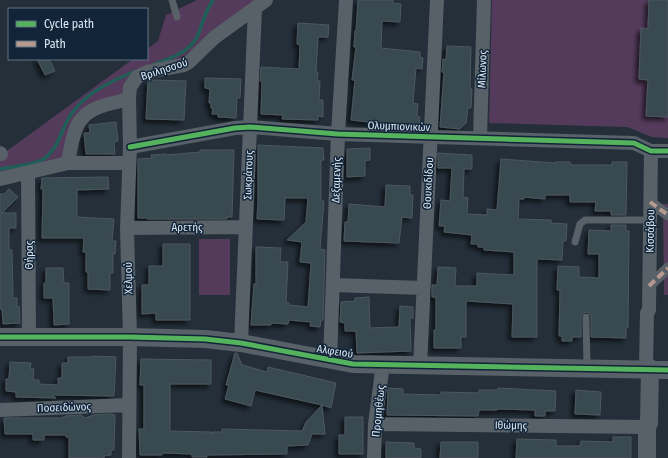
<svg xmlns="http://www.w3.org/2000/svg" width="668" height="458" viewBox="0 0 668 458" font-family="'Fira Sans Condensed',sans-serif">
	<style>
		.green { fill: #543b5c }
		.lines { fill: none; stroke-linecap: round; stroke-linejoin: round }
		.stream { stroke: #1f5f57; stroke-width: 3.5 }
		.building { fill: #394850; stroke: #4c585f; filter: url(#shadow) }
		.service { stroke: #586068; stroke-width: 7 }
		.pedestrian { stroke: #586068; stroke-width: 11 }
		.minor { stroke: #586068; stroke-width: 14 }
		.tertiary { stroke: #586068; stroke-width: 18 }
		.quiet { stroke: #b69a8f; stroke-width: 4; stroke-dasharray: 8 4; stroke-linecap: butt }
		.cycleway-casing { stroke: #112438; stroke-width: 8 }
		.cycleway { stroke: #56b35d; stroke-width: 5 }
		.labels { text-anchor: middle; stroke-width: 3; stroke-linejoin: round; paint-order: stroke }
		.street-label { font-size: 11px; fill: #dce8f6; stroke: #112438 }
	</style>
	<defs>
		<filter id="shadow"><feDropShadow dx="-3.5" dy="3.5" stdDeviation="2" flood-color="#0009"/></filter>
	</defs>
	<rect width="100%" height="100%" fill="#242f3a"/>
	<path class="green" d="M197,0h63l-23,13 -20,14 -15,15 -20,16 -36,12 -18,23 -28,9 -35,56 -65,18v-20l133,-97h14v-10l11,-8 8,-26z
		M492,0h176v138l-16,-1 -25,-10 -138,-4z
		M663,204h5v91h-4z
		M199,239h31v56h-31z"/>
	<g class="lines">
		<path class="stream" d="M153,65c15,-6 36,-12 44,-28 5,-12 8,-25 16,-37
			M0,169c14,-3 30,-3 42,-9 16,-9 19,-30 28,-44 15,-23 41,-35 66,-45"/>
	</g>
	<path class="building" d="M358,0h35v3l8,1 -1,18 -18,-1 -1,27 39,4v5l3,1 -1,11 -6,-1 -3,35 5,1 -1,12 3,1 -1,11 -68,-8 4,-40h-3l4,-33h-2l1,-16h1z
		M649,0h19v117l-22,-1 2,-36 -9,-1 2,-51 7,1z
		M298,23l31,2 -1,12h-10l-2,35h2l-1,9h3l-1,19h4v17l-5,-1v4l-36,-1 1,-4 -22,-1 1,-33h-2l1,-14 38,2 1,-24 -3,-1z
		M447,46l24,1 -1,41 2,1 -1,19h-3l-2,15 -6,6 -20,-2 4,-54 -2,-1 1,-13 3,1z
		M37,59h12l6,12 -10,4z
		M205,78l36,1 -1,19h-3l-1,20 -18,-1v-3h-6l1,-6h-2v-5h-2l1,-14 -5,-1z
		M152,80l34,1 -2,39 -38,-1 2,-38z
		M116,122l2,19 -4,1 1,12h-29l-2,-21h6l-1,-8z
		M258,145l65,3 1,12h-3v41h3l-4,48 5,1 -2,70h-2l-1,7 -10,-1 1,-4 -22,-2 -1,4 -17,-1v2h-20l3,-41h2v-37l25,1 -1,14h8l-2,41h3v2l19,2 3,-44 -11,-1 2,-20 -15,-2 19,-18 2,-24h-23l-1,22 -27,-1 1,-18z
		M370,148v12l-5,1v15l-18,1v-28z
		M200,150h34l-2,67h-5v2h-80v-1h-9v-59l14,-1 -1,-3 15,-1v1l34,-3z
		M438,153l34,2v14h-8l-1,28 5,1 -1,16 20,1v-6l10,1 4,-51 54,4v-1h15l1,3h41v-3h15l-1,53h-15v-4h-16l1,-9h-26v-7h-25v4l-21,-2v2h-5l-1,20 33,1v3l16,1 -1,17h-3l-1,19 -25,-1v78h-25l1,-33 -47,-3v36h-5v11h-27v-18h2v-33h-4v-12h5l1,-18 18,1 -1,18h22v-13l37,2v-23l-30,-2v-3h-6v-3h-7l1,-9 -28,-3 1,-6h-6l2,-26 9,1 2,-33h-14z
		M108,177l1,12 -32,1v27l37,2 -2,22h4l-1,13h-2v19h-3v17l-22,-1v-17h-2v-20h-3l1,-14h-42l1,-49h-2l1,-11z
		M386,185l24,1v9h3l-1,23 -10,-1 -3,26 -55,-2 1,-19h3l1,-18 36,3z
		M9,189l9,8 -16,16h14v15h-7v22h3l1,48h4v9l2,-1 1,17 -17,1 -1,-15h-2v-115h4z
		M611,225h15v6h3l-1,97h-2v10l-35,-1v-20l-2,-4 -3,-1 -4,2 -1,3v20h-9v4h-10v-5h-3l1,-46h-3l1,-24 21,1v10l20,1v-24h-11l1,-24 22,1z
		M163,244h27v76h-34v-7l-14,1v-29h7v-19h14z
		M46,268h17l1,15h5v41l-15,1 -1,-27h-9v-15h2z
		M369,297l1,31 29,-1 1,-21 13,1v11h-3l1,33 -54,2 -1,-22h-11v-8l-5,-1 1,-20 14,-1v-3z
		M235,353h2l5,12 25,7 1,-5 68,16 -5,25 -9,-3 3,29h-13l-4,11 -21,1v8l-80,1v2h-15v-3l-30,-1v2h-22l-1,-26h5v-44h-4l1,-26 70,1v24h-41v47l41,1v2l1,-2h10v-3l80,2 4,-9 16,-17 -67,-15 -4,16 -26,-7 4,-14h-3z
		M92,356l24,1 -2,39 -60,-1 -1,1 3,2 -40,-1v-5l-10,-1v-12h3l1,-17 21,1 -1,5 4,1 -1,11h6v4l19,1v-7h4v-15h6v-6h24z
		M388,388l15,1v5l38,1v-3l38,1v-3h19v-2l58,3 -1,20h-10v5h-10v-6l-38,-1v1h-18l-1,6 -91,-1z
		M576,390l25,2 -1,23 -25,-1z
		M110,414l5,1 -1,35h-3v5l-7,1v2h-35v-21h-3v-2h-22v5h-11v-6h-28l-1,-16h57l5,-2 15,-1 4,3 9,-3z
		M345,417h18v37h-24v-19h6z
		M613,437h18v21h-115l1,-19 39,1v6h24l1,-5 32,1z
		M386,442l28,1v5l7,1v9h-35z
		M441,442h37v16h-38z"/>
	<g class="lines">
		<path class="service" d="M172,0l5,17
			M575,242l5,-18 5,-4h65
			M586,317l1,51"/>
		<path class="pedestrian" d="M650,202l18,13
			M649,286l19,-18"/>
		<path class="minor" d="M480,138l4,-138
			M130,147l105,-19 15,-1 88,7 296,9 17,8h17
			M0,153l1,1
			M68,163c2,-12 4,-26 9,-37 9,-20 34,-22 52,-27
			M28,173l1,164
			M0,179l68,-16h61
			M127,228l119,-1
			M333,285l90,3
			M241,343l14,-335
			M330,361l8,-227 8,-134
			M420,366l17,-366
			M646,368l1,-55 2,-3 2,-159
			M0,410l129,-5
			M375,424l272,3
			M129,458l1,-121 -3,-109 3,-81 -1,-48 1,-12 7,-10 10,-5 37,-7 5,-3 26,-25 51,-37
			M374,458l1,-34 8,-60"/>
		<path class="tertiary" d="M0,337h130l75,2 36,4 112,21 315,6
			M647,458v-31l2,-4 1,-55"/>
		<path class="quiet" d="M650,202l18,13
			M649,286l19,-18"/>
		<g class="cycleway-casing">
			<path id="cycleway" d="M130,147l105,-19 15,-1 88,7 296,9 17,8h17
				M0,337h130l75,2 36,4 112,21 315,6"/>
		</g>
		<use href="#cycleway" class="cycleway"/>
	</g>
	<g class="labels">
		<g class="street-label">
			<text transform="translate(164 69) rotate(-18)" y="4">Βριλησσού</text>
			<text transform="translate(482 69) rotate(-88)" y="4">Μίλωνος</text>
			<text transform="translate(399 126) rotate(2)" y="4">Ολυμπιονικών</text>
			<text transform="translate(248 175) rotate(-88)" y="4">Σωκράτους</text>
			<text transform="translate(336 180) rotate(-88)" y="4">Δεξαμενής</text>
			<text transform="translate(428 183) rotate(-87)" y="4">Θουκιδίδου</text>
			<text x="187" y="231">Αρετής</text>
			<text transform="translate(650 231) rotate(-89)" y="4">Κισσάβου</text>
			<text transform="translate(29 255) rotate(-90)" y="4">Θήρας</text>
			<text transform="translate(128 278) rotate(-91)" y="4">Χελμού</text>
			<text transform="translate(335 351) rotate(9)" y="4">Αλφειού</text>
			<text transform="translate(64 407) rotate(-2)" y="4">Ποσειδώνος</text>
			<text transform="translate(378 411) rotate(-84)" y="4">Προμηθέως</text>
			<text transform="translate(511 425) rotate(1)" y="4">Ιθώμης</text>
		</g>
	</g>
	<rect x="8" y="8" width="140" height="52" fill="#112438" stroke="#627284"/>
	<rect x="16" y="21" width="20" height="6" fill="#56b35d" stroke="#627284"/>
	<text x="44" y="28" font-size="12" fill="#dce8f6">Cycle path</text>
	<rect x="16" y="41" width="20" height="6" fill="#b69a8f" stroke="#627284"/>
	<text x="44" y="48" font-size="12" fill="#dce8f6">Path</text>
</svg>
